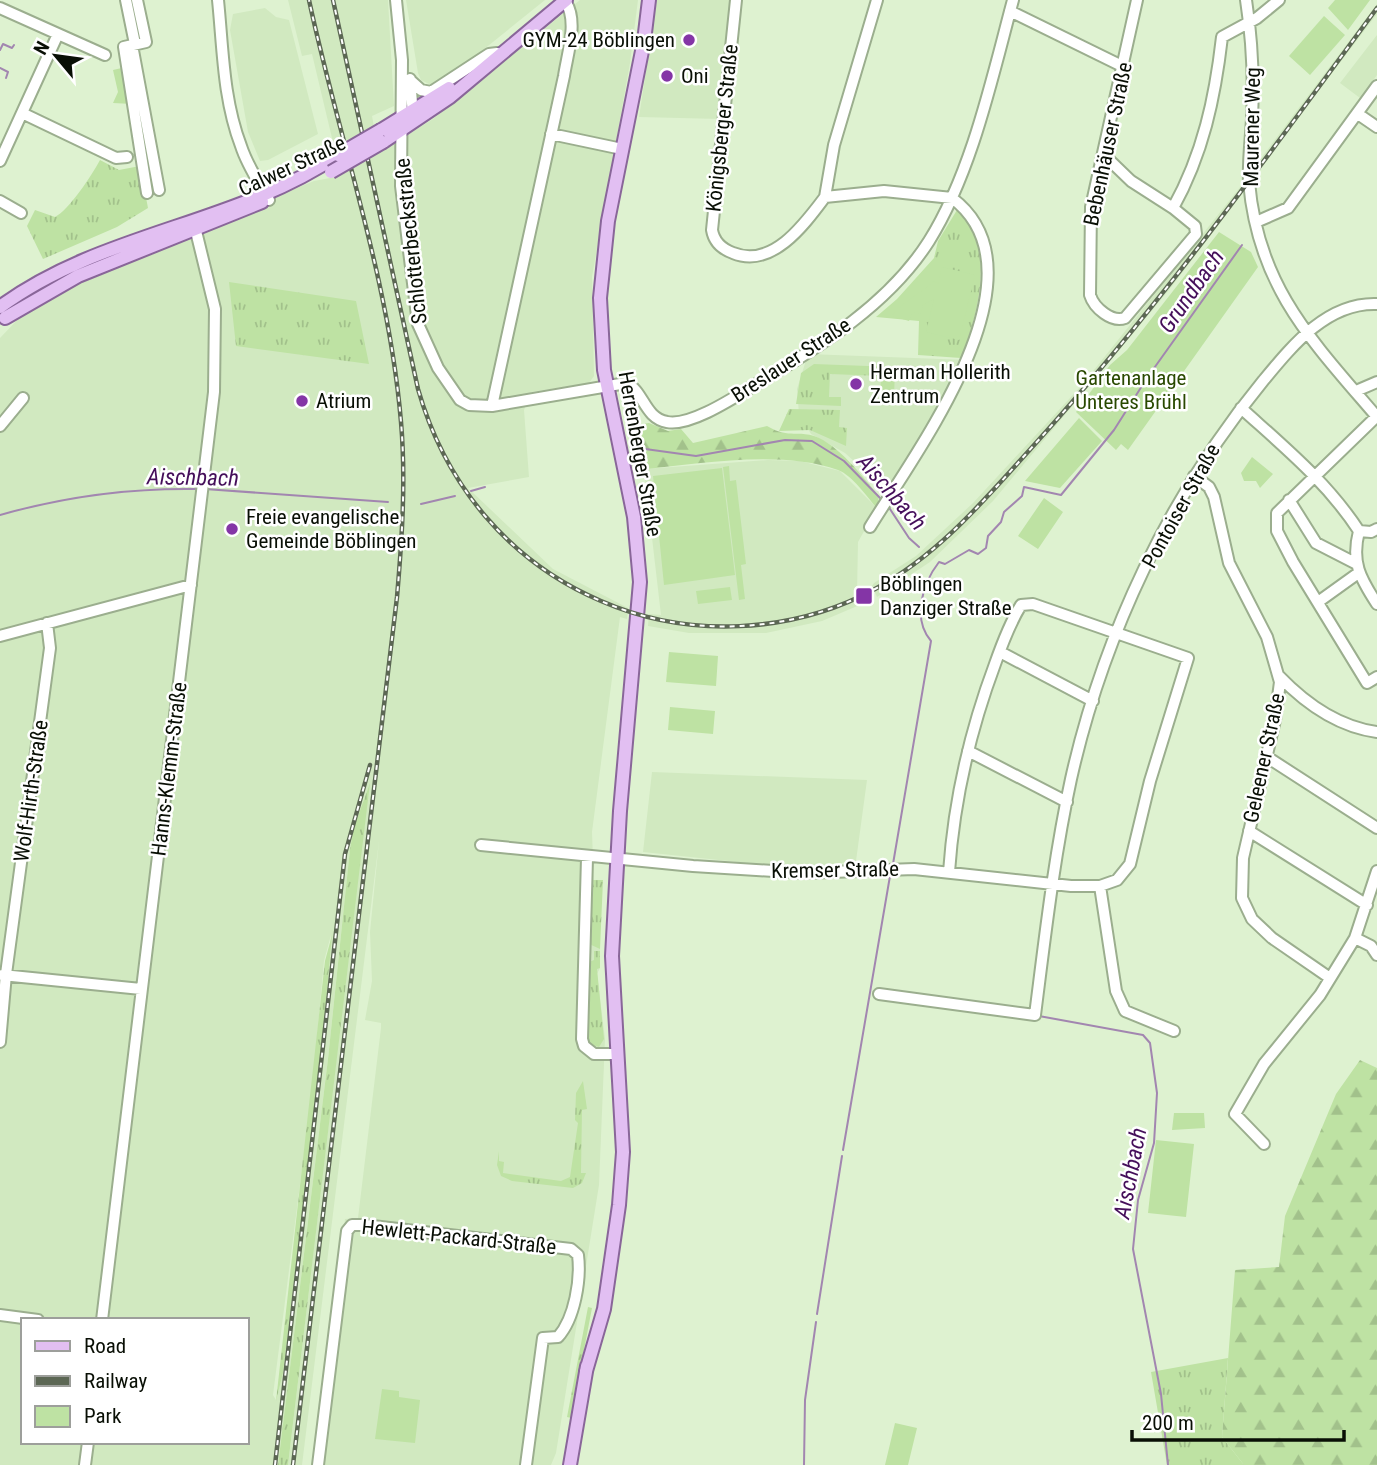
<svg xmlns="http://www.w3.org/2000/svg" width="1377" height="1465" viewBox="0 0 1377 1465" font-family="'Roboto Condensed',sans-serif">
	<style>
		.built { fill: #d1e9c0; fill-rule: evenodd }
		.grass { fill: url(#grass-tufts) }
		.forest { fill: url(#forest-firs) }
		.green { fill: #bee2a3 }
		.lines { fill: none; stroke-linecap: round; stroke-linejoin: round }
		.stream { stroke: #a286b0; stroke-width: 2 }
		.minor-casing { stroke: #9bae8e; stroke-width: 14 }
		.major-casing { stroke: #896699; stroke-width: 16 }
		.minor { stroke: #fff; stroke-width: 10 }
		.major { stroke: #e2bff2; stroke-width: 12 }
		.rail-casing { stroke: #5c6754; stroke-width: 4.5 }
		.rail { stroke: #fff; stroke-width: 2; stroke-dasharray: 5; stroke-linecap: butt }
		.major-bridge-casing { stroke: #896699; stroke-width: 16; stroke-linecap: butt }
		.major-bridge { stroke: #e2bff2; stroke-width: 12 }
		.poi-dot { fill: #8435a6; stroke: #fff; stroke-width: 2.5 }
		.labels { text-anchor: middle; stroke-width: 5; stroke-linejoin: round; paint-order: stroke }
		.poi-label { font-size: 21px; fill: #090f05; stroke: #fff; text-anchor: start }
		.street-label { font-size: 21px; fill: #090f05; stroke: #fff }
		.park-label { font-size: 21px; fill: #294900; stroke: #fff }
		.water-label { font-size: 23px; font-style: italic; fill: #450f5a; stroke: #fff }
	</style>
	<defs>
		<pattern id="grass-tufts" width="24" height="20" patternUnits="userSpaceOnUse" patternTransform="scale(1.75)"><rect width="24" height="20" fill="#bee2a3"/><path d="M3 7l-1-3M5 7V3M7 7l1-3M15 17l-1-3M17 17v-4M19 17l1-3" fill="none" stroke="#a2c18b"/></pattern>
		<pattern id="forest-firs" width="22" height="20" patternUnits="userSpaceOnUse" patternTransform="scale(1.75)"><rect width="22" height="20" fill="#bee2a3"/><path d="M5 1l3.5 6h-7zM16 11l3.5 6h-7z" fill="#a2c18b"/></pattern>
	</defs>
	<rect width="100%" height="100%" fill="#def2d0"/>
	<path class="built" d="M288,0h100l6,106 -22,10 7,37 54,-34 147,-119h58l-8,63 -38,214 2,99 -5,7 -58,9 -7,18 5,67 -61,11 85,81 75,39 -1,11 -7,-2 -28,215 2,55 6,45v36l-3,6 8,65 -6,146 -43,268 -5,12h-236l30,-246 13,-1 23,-190v-5l-16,-3 7,-39 -2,-49 9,-91 -77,624h-14l81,-679 -15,41 -4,22 -22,210 -50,406h-278v-1127l43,-45 271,-112 27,-5 -29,-122 -10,2zM331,935l-10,121 -38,317 -7,27 -3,-5 39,-304 12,-130zM23,1320h224v122h-224z
		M406,0h139l-88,71 -26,14 -10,-5 -3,-7z
		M657,0h75l-12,119 -81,-2z
		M1377,4v10l-121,159v-8z
		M265,8l11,9 13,3 29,114 -50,26 -8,1 -12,-29 -18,-102 3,-16z
		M1377,35v40l-17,23 -20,-15z
		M1241,186l1,8 -73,96 -176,211 -63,61 -53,35 -5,-11 2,-3 42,-27 57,-53 109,-118z
		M808,354l159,6 -77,134 -45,-41 -34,-19 -12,-20 -2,-25z
		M768,460l32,1 40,10 37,37 -19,34 -1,51 5,11 -40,17 -56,12h-77l-41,-7 1,-12 12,1 -17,-146z
		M652,772l215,8 -11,81 -29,4 -51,1 -133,-14z"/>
	<path class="grass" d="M100,160l19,10 21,-4 8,42 -31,19 -74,32 -16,-33 8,-16 20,7c14,-7 37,-42 45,-57z
		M957,210c40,35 21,105 4,148l-43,-3 1,-34 -43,-4 21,-18 37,-41 4,-17z
		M229,282l127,19 13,63 -133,-18z
		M814,364l81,3 -1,31h-14l1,-22 -51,-2 -1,23h12v9l-45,-2 5,-31z
		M789,409l51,1 -1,17 8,1 -1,18 -36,-16 -31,1z
		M370,783l-82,682h-10l50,-406 22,-210 4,-22z
		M589,880h14l-3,69 -13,-6z
		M332,935l-11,121 -38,317 -7,28 49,-440z
		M594,951h6v17l-3,1 7,70 -5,8 -7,-2 -6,-7 1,-75 7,-3z
		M583,1081l4,28 -5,1 -1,63h5l-4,10 -9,5 -61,-7 -11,-5 -4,-11 2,-14v10l5,1 -1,11 58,8 9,-4 8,-54 -3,-3 1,-27z
		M588,1307l4,1 -21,110 -4,-1z
		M1228,1358l-6,79 22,28h-77l-16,-93z"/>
	<path class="forest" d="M649,423l19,8 13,-2 12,14 74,-17c22,13 29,4 47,10 24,8 49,41 65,60l-2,12c-11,-12 -24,-32 -39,-38 -58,-21 -140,-6 -201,0l-9,-44z
		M1360,1060l17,8v397h-133l-22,-28 13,-167 44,-3 6,-51 51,-122z"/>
	<path class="green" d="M1335,0h35l-22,30 -20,-22z
		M1324,16l21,19 -35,40 -21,-19z
		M126,67l6,37 -19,-1 5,-11 -5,-22z
		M1219,232l32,20 7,15 -130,183 -7,-6 -5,6 -40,-38 34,-47 17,-15z
		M942,267l33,8 -16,65 -33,-8 8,-33 -11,6 -3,9 -8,-2 -3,9 -17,-5c11,-15 28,-22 42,-35l4,3z
		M1079,418l23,23 -42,47 -35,-7z
		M1252,457l21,17 -13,14 -4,-7h-12l-3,-8z
		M729,466l1,15 6,-1 10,84 -5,1 4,34 -6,1 -16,-133z
		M722,468l13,107 -71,10 -11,-109z
		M1044,498l19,14 -25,37 -20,-13z
		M730,587l2,13 -34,4 -2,-13z
		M669,652l49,4 -2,30 -50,-4z
		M670,707l45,4 -2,23 -45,-4z
		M1174,1113h30l1,15 -33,2z
		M1156,1140l38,4 -8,73 -38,-4z
		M382,1389l17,2v6l21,3 -5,43 -40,-4z
		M895,1423l22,5 -9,37h-23z"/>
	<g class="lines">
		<path class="stream" d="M0,50l3,-6 9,4 2,-3
			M0,68l8,4 -2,6
			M638,448l58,8 89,-16 27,1 32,20 38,39
			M205,489l183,13
			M471,491l14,-4
			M421,504l34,-8
			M888,506l21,32 10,9
			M0,515c63,-18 130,-27 196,-26
			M893,864l38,-223c-19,-22 -9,-57 8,-79l6,2 24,-14 9,4 8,-6 2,-12 13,-14 3,-10 18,-16 2,-9 37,8 53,-65 33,-52 95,-133
			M1039,1016l104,19 7,8 7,50 -3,50 -16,57 -5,49 28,145 7,71
			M843,1150l47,-274
			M817,1314l25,-158
			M804,1465l1,-65 11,-78"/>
		<g class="minor-casing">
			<path id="minor" d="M126,0l9,44
				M137,0l9,42 -22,5 23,146
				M218,0c5,49 5,99 23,146 6,19 18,37 28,54
				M396,0l6,60 -1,126 17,138 20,44 22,32 9,5 23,1 134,-23c18,8 18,35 41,39 24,5 71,-27 91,-39 63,-37 131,-79 171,-142 43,-69 63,-163 84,-241
				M736,0l-24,230c2,12 10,19 21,23 39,16 71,-28 92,-56l59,-6 68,7c100,75 -37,255 -82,329
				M1137,0l-46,207 -1,88c4,13 22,28 35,23l71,-84 -1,-8 -22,-18
				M1246,0c6,39 8,78 6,118 -1,21 -4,43 -3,64 9,105 63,159 128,235
				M0,8l105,47
				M1010,11l114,56
				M132,45l27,145
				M410,79l3,36
				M411,81l10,9 10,2 58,-38 8,-1
				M22,113l94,45 11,-1
				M1358,114l19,13
				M551,134l71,15
				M1103,154l28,27 42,27c30,-54 42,-110 49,-171l35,-19 22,-18
				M0,161l58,-127
				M825,197l9,-52 43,-145
				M0,201l21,12
				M1256,222l32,-14 89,-122
				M1356,391l21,-9
				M492,406l72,-330c3,-21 15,-56 1,-75
				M1241,408c43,39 86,74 118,123 -8,31 1,47 18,73
				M1377,416l-100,97v18l16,31 74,121 10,-6
				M0,426l23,-28
				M1194,476l15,11 5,10 15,66 38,74 13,45 -5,38 -32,138 -1,40 10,21 20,19 58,40
				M1289,500l27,43 39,20
				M1359,531l12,1 6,-3
				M1318,602l39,-28
				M0,636l191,-51
				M1000,652l93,49
				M1279,676c26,27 60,51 98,56
				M968,751l99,51
				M1267,757l110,71
				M1249,831l118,74
				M481,845l212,21 111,7 110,-4 157,17h29l17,-6 13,-16 20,-83 38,-123 -155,-54 -12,1c-11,18 -19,39 -26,59 -25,67 -41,136 -46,208
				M587,858l-5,181 2,7 10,8h24
				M1100,886l16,105 9,20 49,20
				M1355,938l16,8 6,9
				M2,975l139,14
				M879,994l156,21c10,-78 19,-158 36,-236 32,-143 99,-285 192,-398 29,-35 64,-79 114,-77
				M0,1042l6,-68 44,-326 -3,-25
				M1264,1144l-29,-30 29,-50 56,-69 35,-57 22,-67
				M0,1315l38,5
				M102,1320l112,-928 1,-83 -21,-86
				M85,1465l3,-23
				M318,1465l29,-234 5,-6h12l207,24 7,6c3,24 -3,63 -20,82l-15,1 -17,127"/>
		</g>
		<g class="major-casing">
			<path id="major" d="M381,130l68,-42
				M383,142l67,-45 116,-97
				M0,307c101,-75 236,-82 338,-152
				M5,318l73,-42 184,-74
				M586,1371l18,-62 15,-104 4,-53 -11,-196 8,-145 20,-229 -6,-65 -30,-147 -4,-72 8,-77 36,-180 5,-41
				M570,1465l17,-99"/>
		</g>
		<use href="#minor" class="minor"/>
		<use href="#major" class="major"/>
		<g class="rail-casing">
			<path id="rail" d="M333,0l85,389c27,95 91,173 183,212 87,38 191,33 274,-12 64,-34 112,-92 160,-145 124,-137 232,-287 342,-436
				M275,1465l70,-611 25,-89
				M293,1465l104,-868c5,-58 9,-117 4,-175 -12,-144 -62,-282 -92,-422"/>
		</g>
		<use href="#rail" class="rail"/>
		<g class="major-bridge-casing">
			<path id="major-bridge" d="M338,155l43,-25
				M331,172l52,-30"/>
		</g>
		<use href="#major-bridge" class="major-bridge"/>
	</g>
	<g class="poi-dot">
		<circle cx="689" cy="40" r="7"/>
		<circle cx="667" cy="76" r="7"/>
		<circle cx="856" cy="384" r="7"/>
		<circle cx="302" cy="401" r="7"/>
		<circle cx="232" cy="529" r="7"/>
		<rect x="855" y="587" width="18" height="18" rx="3.5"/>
	</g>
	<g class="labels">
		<g class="poi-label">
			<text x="675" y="47" text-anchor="end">GYM-24 Böblingen</text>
			<text x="681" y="83">Oni</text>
			<text x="870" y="379">Herman Hollerith<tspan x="870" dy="24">Zentrum</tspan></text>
			<text x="316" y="408">Atrium</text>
			<text x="246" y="524">Freie evangelische<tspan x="246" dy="24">Gemeinde Böblingen</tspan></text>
			<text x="880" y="591">Böblingen<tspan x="880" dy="24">Danziger Straße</tspan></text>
		</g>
		<g class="street-label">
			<text transform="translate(1252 127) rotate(-89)" y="7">Maurener Weg</text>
			<text transform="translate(722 128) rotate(-84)" y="7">Königsberger Straße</text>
			<text transform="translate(1108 144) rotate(-78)" y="7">Bebenhäuser Straße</text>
			<text transform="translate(292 166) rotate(-25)" y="7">Calwer Straße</text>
			<text transform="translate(411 241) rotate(-96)" y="7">Schlotterbeckstraße</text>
			<text transform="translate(791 360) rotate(-33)" y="7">Breslauer Straße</text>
			<text transform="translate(640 454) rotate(80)" y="7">Herrenberger Straße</text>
			<text transform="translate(1181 506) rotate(-61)" y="7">Pontoiser Straße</text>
			<text transform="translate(1264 758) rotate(-78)" y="7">Geleener Straße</text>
			<text transform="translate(169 769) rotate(-83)" y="7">Hanns-Klemm-Straße</text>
			<text transform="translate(31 791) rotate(-82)" y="7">Wolf-Hirth-Straße</text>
			<text transform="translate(835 870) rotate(-1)" y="7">Kremser Straße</text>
			<text transform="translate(459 1237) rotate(6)" y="7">Hewlett-Packard-Straße</text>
		</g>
		<g class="park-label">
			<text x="1131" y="385">Gartenanlage<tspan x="1131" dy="24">Unteres Brühl</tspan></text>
		</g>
		<g class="water-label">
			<text transform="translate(1191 291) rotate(-55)" y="8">Grundbach</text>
			<text transform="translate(193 477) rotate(1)" y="8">Aischbach</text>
			<text transform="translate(892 492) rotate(49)" y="8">Aischbach</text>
			<text transform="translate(1130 1173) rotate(-79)" y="8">Aischbach</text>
		</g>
	</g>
	<rect x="21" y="1318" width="228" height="126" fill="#ffffff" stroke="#9d9f9b" stroke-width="2"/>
	<rect x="35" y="1341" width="35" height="10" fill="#e2bff2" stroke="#9d9f9b" stroke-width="2"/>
	<text x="84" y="1353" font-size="21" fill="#090f05">Road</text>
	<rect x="35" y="1376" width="35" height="10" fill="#5c6754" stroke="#9d9f9b" stroke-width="2"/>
	<text x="84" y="1388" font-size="21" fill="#090f05">Railway</text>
	<rect x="35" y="1406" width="35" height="21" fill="#bee2a3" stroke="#9d9f9b" stroke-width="2"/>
	<text x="84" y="1423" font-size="21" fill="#090f05">Park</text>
	<g transform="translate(56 56) rotate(299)" stroke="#ffffff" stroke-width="5" paint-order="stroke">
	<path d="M0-5L12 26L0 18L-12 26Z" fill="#090f05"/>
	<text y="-10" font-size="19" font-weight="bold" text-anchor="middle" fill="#090f05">N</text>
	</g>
	<path d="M1132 1430v10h212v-10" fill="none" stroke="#090f05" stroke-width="3.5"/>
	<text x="1142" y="1430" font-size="21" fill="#090f05" stroke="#ffffff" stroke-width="5" paint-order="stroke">200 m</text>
</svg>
